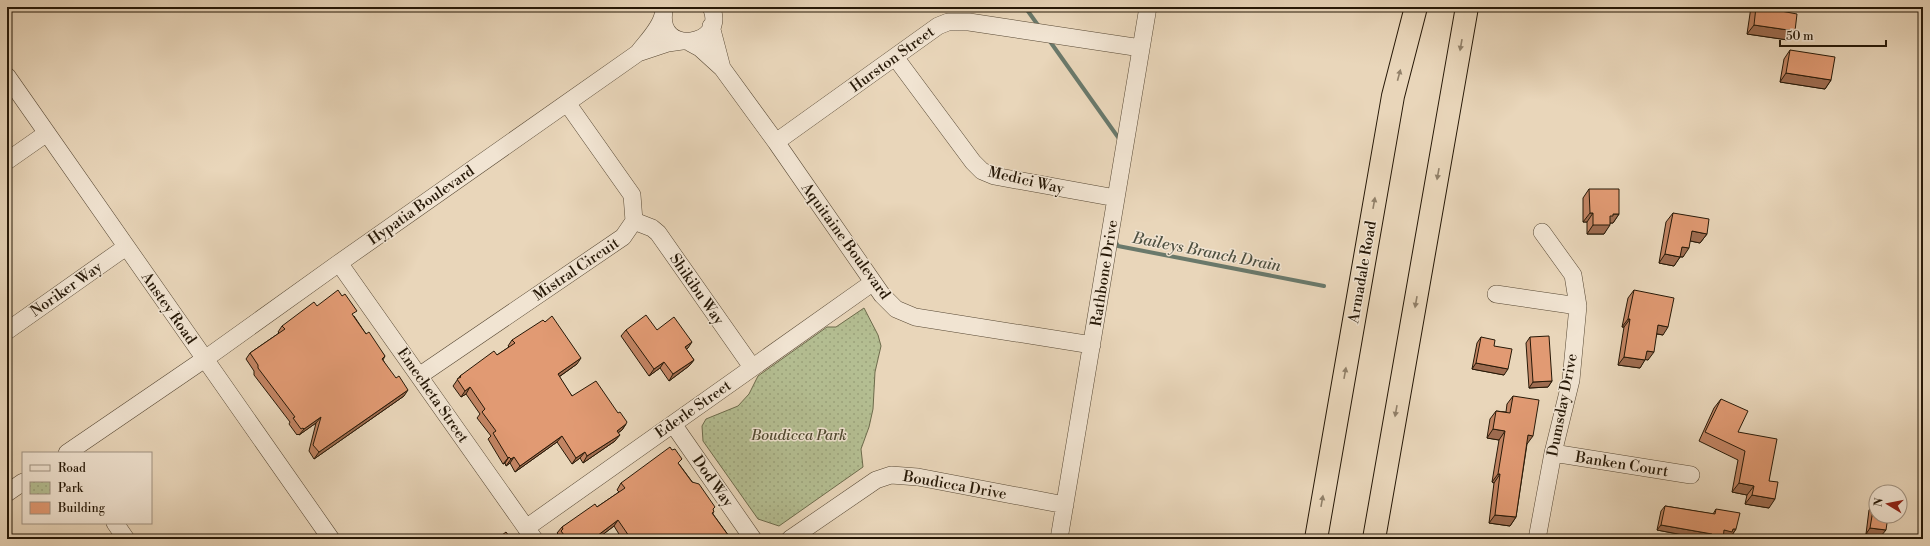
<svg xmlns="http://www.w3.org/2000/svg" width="1930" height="546" viewBox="0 0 1930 546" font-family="'Libre Bodoni',serif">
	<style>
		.park { fill: url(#park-dots); stroke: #6d6b4c }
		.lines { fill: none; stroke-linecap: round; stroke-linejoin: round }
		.stream { stroke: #6a796b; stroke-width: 4 }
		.minor-casing { stroke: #574834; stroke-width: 18 }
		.highway-casing { stroke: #261807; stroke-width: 24 }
		.minor { stroke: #f1e4d2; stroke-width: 17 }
		.highway { stroke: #e9d6ba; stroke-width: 22 }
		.wall { fill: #c28463; stroke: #261807 }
		.shaded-wall { fill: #9e6c50; stroke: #261807 }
		.building { fill: #e19a73; stroke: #261807 }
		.oneway { fill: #918069 }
		.labels { text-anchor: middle; stroke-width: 3; stroke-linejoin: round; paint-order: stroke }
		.street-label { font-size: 15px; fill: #261807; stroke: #f1e4d2 }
		.park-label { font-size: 15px; font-style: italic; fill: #514a31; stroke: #f1e4d2 }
		.water-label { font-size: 16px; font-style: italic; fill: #4e5041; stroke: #f1e4d2 }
	</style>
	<defs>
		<pattern id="park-dots" width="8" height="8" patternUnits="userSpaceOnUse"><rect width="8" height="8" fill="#b4be92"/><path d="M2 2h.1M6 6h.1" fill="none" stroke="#9ba37c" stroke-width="1.8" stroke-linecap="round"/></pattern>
	</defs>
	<rect width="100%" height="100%" fill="#e9d6ba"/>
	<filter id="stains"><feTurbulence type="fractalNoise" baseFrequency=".005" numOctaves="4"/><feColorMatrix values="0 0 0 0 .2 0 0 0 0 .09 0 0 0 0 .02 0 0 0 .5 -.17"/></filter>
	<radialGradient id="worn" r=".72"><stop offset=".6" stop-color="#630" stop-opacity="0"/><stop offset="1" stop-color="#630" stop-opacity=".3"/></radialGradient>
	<path class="park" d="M864,308l14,27 3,11 -6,26 -2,37 -4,18 -8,22 2,18 -84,59 -21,-7 -55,-78 -1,-15 4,-7 32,-13 11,-12 9,-18 69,-49h9z"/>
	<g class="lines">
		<path class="stream" d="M1025,7l15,21
			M1049,40l71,100
			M1114,239l4,7 206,40"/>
		<g class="minor-casing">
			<path id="minor" d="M664,11c-8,46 65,35 47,-4
				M711,26l11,42
				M689,42l11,6 22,20 54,74 106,153 14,14 19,8 177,28
				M638,53l30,-10 14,-2
				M895,57l78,105 9,9 12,5 122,22
				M7,76l324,463
				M776,142l162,-116 10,-4h21l172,26
				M7,161l40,-28
				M634,221l18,7 6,5 94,134
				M339,263l195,276
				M1496,294l82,12
				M7,331l119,-84
				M419,376l204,-139 11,-16 -2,-26 -65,-92
				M673,424l80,115
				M67,453l145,-99 127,-91 299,-210c9,-12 22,-24 25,-38
				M1553,453l138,22
				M7,493l16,-11
				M115,523l11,16
				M526,528l346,-245
				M790,539l86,-59 15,-5 27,2 147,28
				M1059,539l89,-532
				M1537,539l16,-86 18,-73 7,-74 -5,-31 -31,-43"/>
		</g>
		<g class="highway-casing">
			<path id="highway" d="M1316,539l77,-443 23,-89
				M1374,539l93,-532"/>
		</g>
		<use href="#minor" class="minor"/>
		<use href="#highway" class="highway"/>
	</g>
	<path class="wall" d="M1751,7h31l-1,4 7,29 -41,-6z
		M1790,50l41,30 -6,9 -45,-7 4,-23z
		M1589,189l30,25 -6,9h-3l-6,11h-17v-12h-4v-24z
		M1673,213l34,21 -7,9 -10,-2 -7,16h-3l-6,9 -15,-3 7,-41z
		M1634,290l29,45 -6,-1 -9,26 -3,-1 -5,9 -22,-3 6,-38h-2l6,-29z
		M354,316l12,18 19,22 -2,4 21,36 -90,63 -5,-8 7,-28 -17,12 -1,-1 -1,1 -8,-11 1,-2 -36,-47v-4l-8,-12 4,-6 29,-20 -1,-1 4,-6z
		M626,330h31l31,18 -2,1 8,11 -5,6 -20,15 -9,-13 -11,8 -28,-40z
		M1481,337l13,9 10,29 -32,-6 5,-26z
		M1530,337l22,44 -4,6 -19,1 -3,-45z
		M512,340l65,24 -18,13 13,19 54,28 -4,6 -4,3 -3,8 -32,22 -3,-5 -8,6 -15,-22 -42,30 -5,-9 -4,3 -1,-3 -2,1 -15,-25 3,-3 -14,-18 3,-4 -14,-20 -5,3 -8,-11 7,-10 37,-21 12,-8 -1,-1z
		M1513,396l14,48 -11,73 -6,9 -21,-3 5,-40 -2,-1 7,-42 -12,-2 3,-19 6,-8 10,1 1,-8z
		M1721,399l17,33 31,49v27l-24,-4 2,-9 -15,-3 6,-32 -39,-19 15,-33z
		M679,464l34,46v4l18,25h-109l-8,-13 -17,13h-39l-1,-2 2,-2 -2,-2 5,-6 35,-20 22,-15 -2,-2 4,-7z
		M1874,504l7,32 -15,-2 3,-24z
		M1665,506l48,8 3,-5 20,20 -4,6h-1l-3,3 -5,-1v2h-19l-47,-9 4,-19z"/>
	<path class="shaded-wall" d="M1754,25l41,6 -7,9 -41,-6z
		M1786,73l45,7 -6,9 -45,-7z
		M1590,213h3l-6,9h-4z
		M1613,214h6l-6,9h-5l2,2 -6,9h-17l6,-9z
		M1692,231l15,3 -7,9 -14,-3z
		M1682,247l7,1 -6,9 -7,-1z
		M1665,254l15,3 -6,9 -15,-3z
		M1628,319h2l-6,8h-2z
		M1658,325l10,2 -5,8 -10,-2z
		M692,342l-4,6 -8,5 5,-6z
		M1647,351l7,1 -6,8 -7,-1z
		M1624,357l21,3 -5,8 -22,-3z
		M581,358l-4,6 -24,17 5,-7z
		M694,360l-5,6 -20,15 4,-7z
		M664,362l-4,6 -11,8 5,-7z
		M1476,363l32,6 -4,6 -32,-6z
		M1552,381l-4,6 -19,1 4,-6z
		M470,387l-4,7 -5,3 4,-6z
		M408,390l-4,6 -90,63 5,-7z
		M321,417l-5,6 -17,12 5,-6z
		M626,424l-4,6 -10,7 5,-6z
		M1493,429l12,2 -6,9 -12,-2z
		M620,435l-5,6 -32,22 4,-7z
		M1528,435l5,1 -6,8 -5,-1z
		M562,436l-5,6 -42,30 5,-6z
		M585,452l-5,6 -8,6 4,-6z
		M509,457l-4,6 -2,1 5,-6z
		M514,457l-4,6 -4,3 5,-7z
		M1498,474h2l-6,9 -2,-1z
		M1739,483l15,3 -7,9 -15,-3z
		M1752,495l23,4 -6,9 -24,-4z
		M1495,515l21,2 -6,9 -21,-3z
		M618,520l-4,6 -17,13h-4z
		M1661,525l51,9 -3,5h-5l-47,-9z
		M1870,528l16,2 -5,6 -15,-2z
		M1733,529h3l-4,6h-1l-3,3 -8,-2 4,-6z
		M1712,537l10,2h-11z"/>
	<path class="building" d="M1756,7h26l-1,4 16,3 -2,17 -41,-6z
		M1790,50l45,7 -4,23 -45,-7z
		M1589,189h30v25h-6v2h-3v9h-17v-12h-3z
		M1673,213l36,6 -2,15 -15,-3 -3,17 -7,-1 -2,10 -15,-3z
		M338,290l4,6 3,-2 12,17 -5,3 14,20 3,-2 16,24 -3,3 14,19 3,-2 9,14 -89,62 -6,-7 8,-28 -17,12 -1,-1 -2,1 -8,-11 2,-1 -37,-49v-3l-8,-12 35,-24 -3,-3 32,-24 3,4z
		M1634,290l40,8 -6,29 -10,-2 -4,27 -7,-1 -2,9 -21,-3 6,-38h-2z
		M646,315l11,15 17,-13 18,25 -7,5 9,13 -21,14 -9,-12 -10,7 -28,-39z
		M552,316l29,42 -23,16 14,22 24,-15 22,32 2,-1 7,10 -1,2 -9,7 3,4 -33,21 -2,-4 -9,6 -14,-22 -42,30 -6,-9 -3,2 -2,-2 -1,1 -15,-25 3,-2 -14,-19 3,-3 -15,-22 -5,4 -8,-12 4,-2 -1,-1 34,-25 3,4 18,-12 -3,-3 31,-20 2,2z
		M1549,336l3,45 -19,1 -3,-45z
		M1481,337l14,3 -1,6 18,3 -4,20 -32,-6z
		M1513,396l26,4 -6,36 -5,-1 -12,82 -21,-2 5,-41h-2l7,-43 -12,-2 3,-18 14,2z
		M1721,399l27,12 -10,21 39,7 -8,42 9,1 -3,17 -23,-4 2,-9 -15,-3 6,-32 -40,-19z
		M670,447l2,3 3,-1 7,10 -4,4 14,19 7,2 16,23 -2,2 1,3 -2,1 19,26h-100l-13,-19 -25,19h-26l-6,-8 2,-2 -1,-2 33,-23 2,3 28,-19 -4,-5z
		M1874,504l2,1v11h12l-2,14 -16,-2z
		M1665,506l50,8 1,-5 24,4 -4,16h-3l-1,3 -8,-2 -1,9h-1l-10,-2v-3l-51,-9z
		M506,532l5,7h-14z
		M1582,535l17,3v1h-18z"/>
	<defs><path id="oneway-solid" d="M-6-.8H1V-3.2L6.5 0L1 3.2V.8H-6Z"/></defs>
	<g class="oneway">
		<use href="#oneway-solid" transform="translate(1461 45) rotate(100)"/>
		<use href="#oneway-solid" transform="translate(1399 75) rotate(-75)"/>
		<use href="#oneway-solid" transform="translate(1438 174) rotate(100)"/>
		<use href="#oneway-solid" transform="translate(1374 203) rotate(-80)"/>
		<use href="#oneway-solid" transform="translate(1416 302) rotate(100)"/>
		<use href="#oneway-solid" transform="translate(1345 373) rotate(-80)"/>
		<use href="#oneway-solid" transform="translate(1396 411) rotate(100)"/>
		<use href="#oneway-solid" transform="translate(1322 501) rotate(-80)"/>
	</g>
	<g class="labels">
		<g class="street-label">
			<text transform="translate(892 59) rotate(-36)" y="5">Hurston Street</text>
			<text transform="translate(1026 180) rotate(13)" y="5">Medici Way</text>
			<text transform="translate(421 205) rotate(-35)" y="5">Hypatia Boulevard</text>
			<text transform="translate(846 241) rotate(54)" y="5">Aquitaine Boulevard</text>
			<text transform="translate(576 269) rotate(-34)" y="5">Mistral Circuit</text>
			<text transform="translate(1362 272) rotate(-80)" y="5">Armadale Road</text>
			<text transform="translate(1104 273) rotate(-81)" y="5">Rathbone Drive</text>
			<text transform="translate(66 289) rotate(-35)" y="5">Noriker Way</text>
			<text transform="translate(697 289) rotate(55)" y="5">Shikibu Way</text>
			<text transform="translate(169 308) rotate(55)" y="5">Anstey Road</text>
			<text transform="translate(433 395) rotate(55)" y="5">Emecheta Street</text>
			<text transform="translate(1562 405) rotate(-79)" y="5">Dumsday Drive</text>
			<text transform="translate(693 409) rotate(-35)" y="5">Ederle Street</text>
			<text transform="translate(1622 464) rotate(9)" y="5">Banken Court</text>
			<text transform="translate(713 481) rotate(55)" y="5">Dod Way</text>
			<text transform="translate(955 485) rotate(10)" y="5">Boudicca Drive</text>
		</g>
		<g class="park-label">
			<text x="799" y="440">Boudicca Park</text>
		</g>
		<g class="water-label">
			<text transform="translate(1207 251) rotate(11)" y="6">Baileys Branch Drain</text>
		</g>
	</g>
	<rect width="1930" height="546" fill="none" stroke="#e9d6ba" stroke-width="24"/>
	<rect x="8" y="8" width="1914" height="530" fill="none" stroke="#261807" stroke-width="2"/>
	<rect x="12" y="12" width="1906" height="522" fill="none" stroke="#261807"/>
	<rect x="22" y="452" width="130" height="72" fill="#f1e4d2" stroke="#a09281"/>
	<rect x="30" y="465" width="20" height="6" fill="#f1e4d2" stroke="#a09281"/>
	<text x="58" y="472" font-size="12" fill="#261807">Road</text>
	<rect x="30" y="482" width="20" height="12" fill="url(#park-dots)" stroke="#a09281"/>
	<text x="58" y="492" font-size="12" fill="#261807">Park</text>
	<rect x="30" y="502" width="20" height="12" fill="#e19a73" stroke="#a09281"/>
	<text x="58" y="512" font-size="12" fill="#261807">Building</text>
	<g transform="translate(1888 504) rotate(280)"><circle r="19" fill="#f1e4d2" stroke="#a09281"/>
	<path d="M0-3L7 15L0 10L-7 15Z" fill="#8f2418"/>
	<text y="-6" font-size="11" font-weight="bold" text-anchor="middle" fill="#261807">N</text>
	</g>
	<path d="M1780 40v6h106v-6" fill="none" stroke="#261807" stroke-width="2"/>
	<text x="1786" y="40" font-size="12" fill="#261807" stroke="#f1e4d2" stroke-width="3" paint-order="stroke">50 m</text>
	<rect width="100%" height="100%" filter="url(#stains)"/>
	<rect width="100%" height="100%" fill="url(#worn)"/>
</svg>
